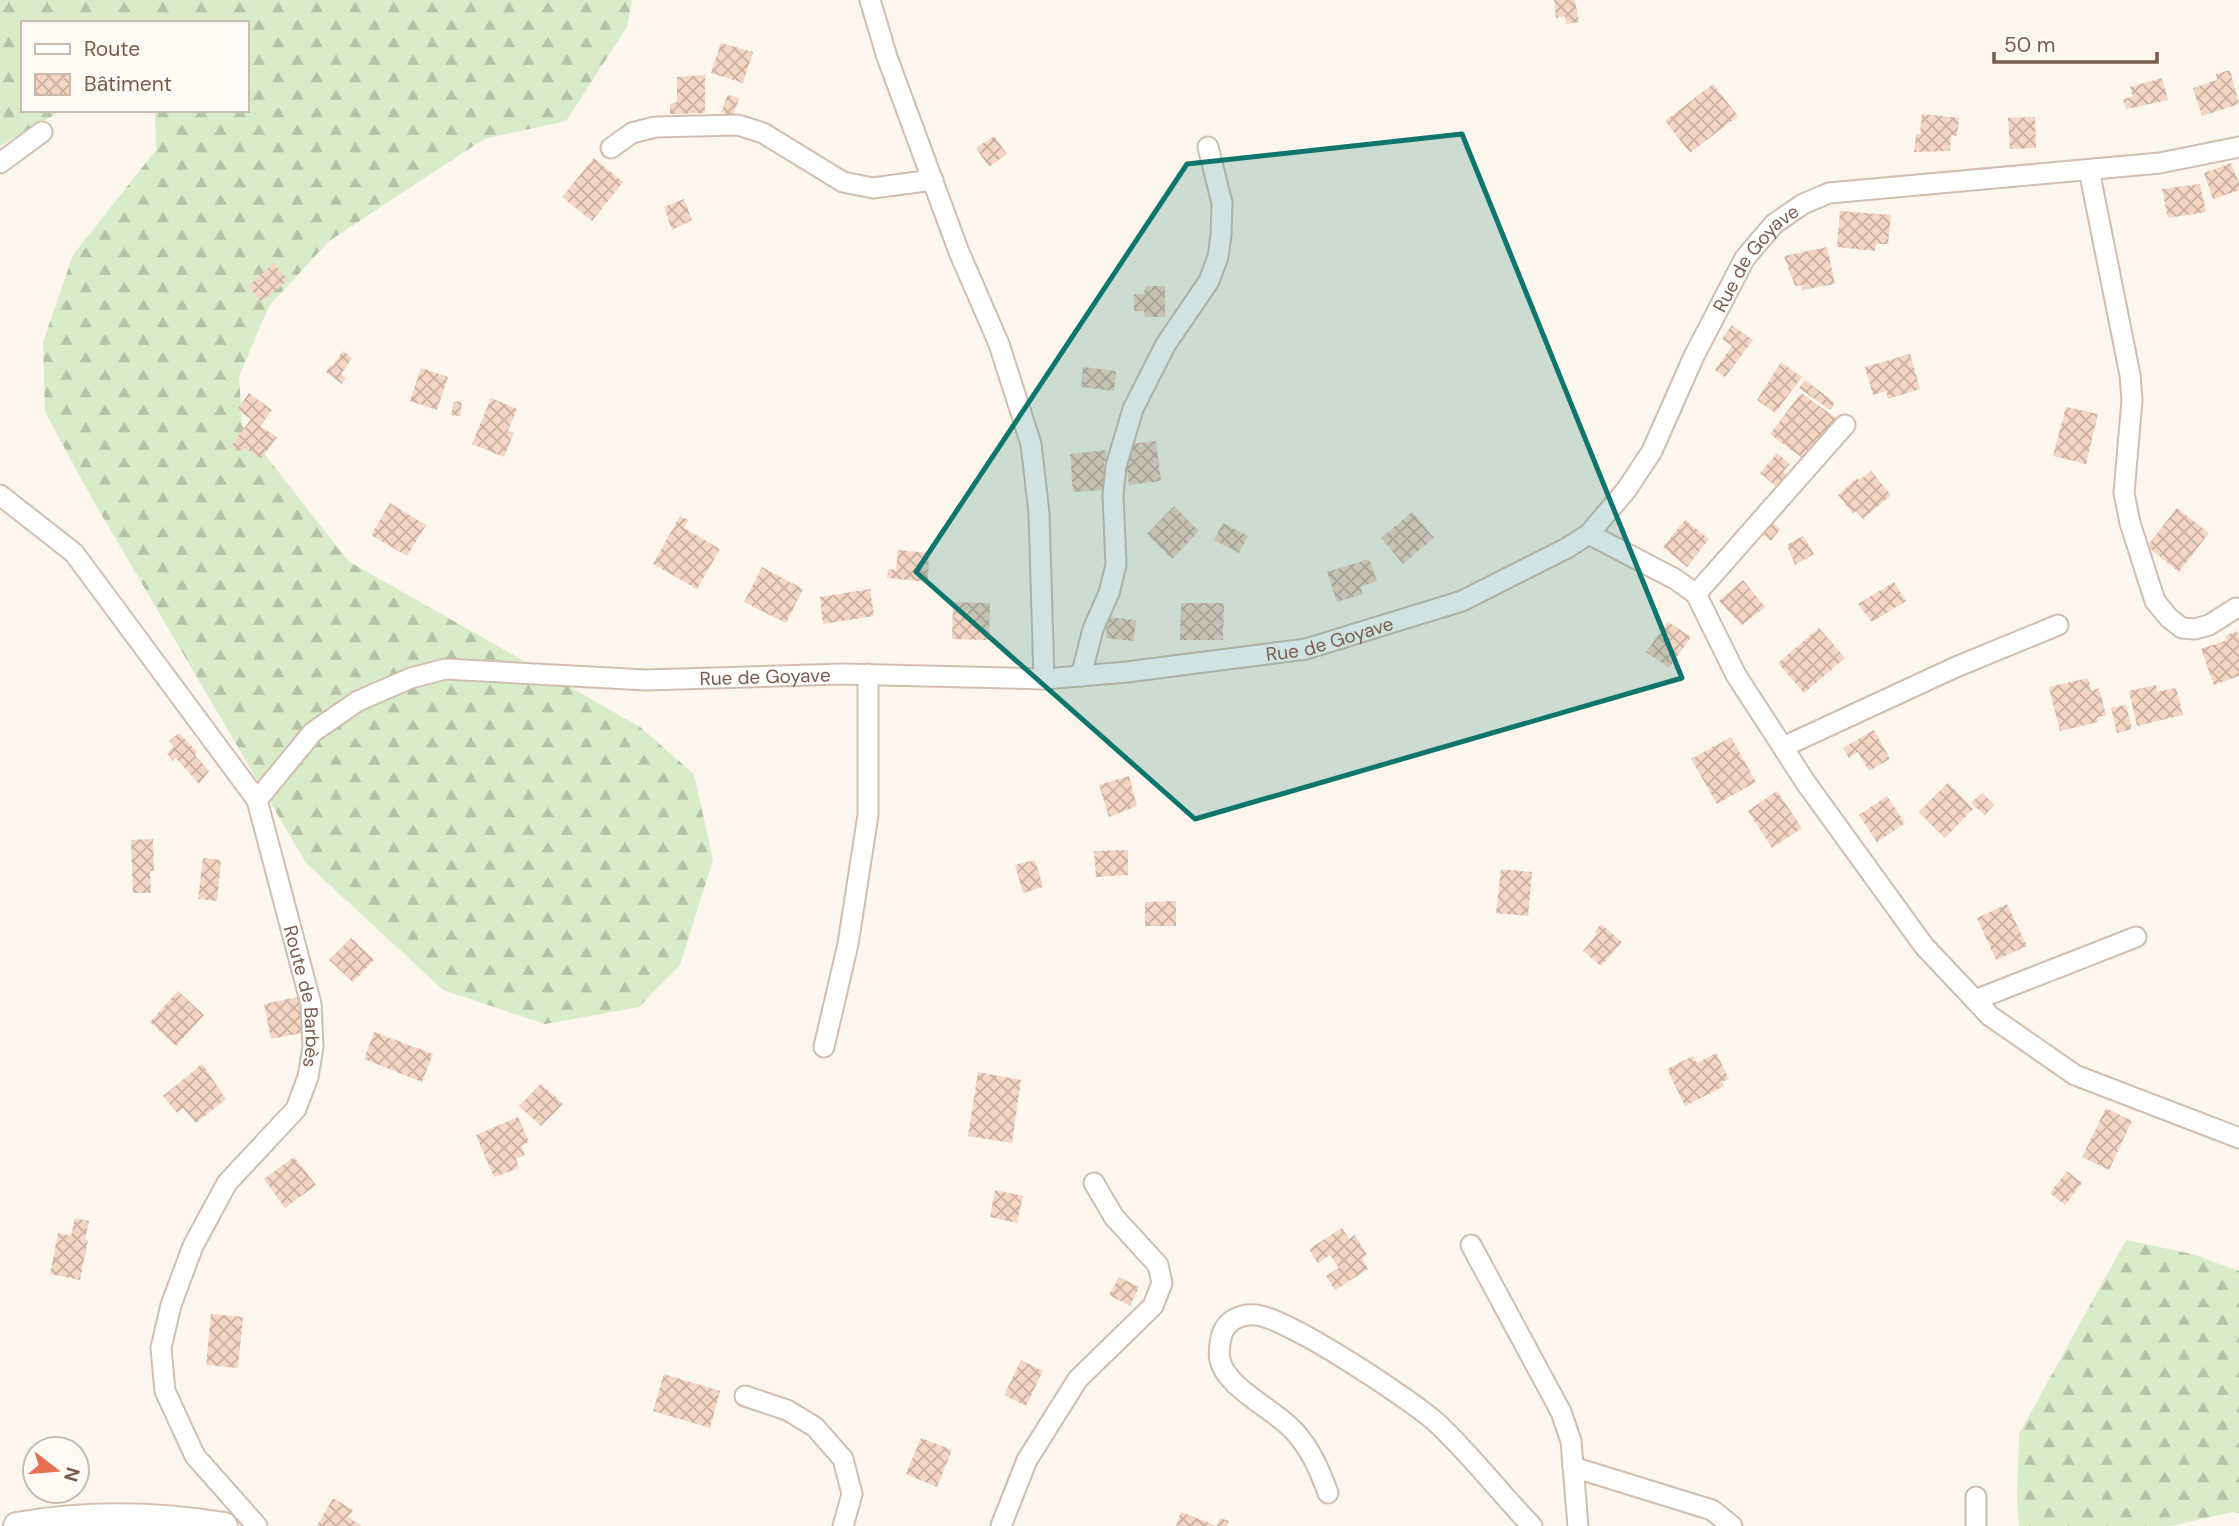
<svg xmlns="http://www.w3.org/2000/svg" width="2239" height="1526" viewBox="0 0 2239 1526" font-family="'DM Sans',sans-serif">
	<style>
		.forest { fill: url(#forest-firs) }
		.building { fill: url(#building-cross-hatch) }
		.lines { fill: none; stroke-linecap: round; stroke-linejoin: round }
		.minor-casing { stroke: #d1beb0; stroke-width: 23 }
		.secondary-casing { stroke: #d6c0b0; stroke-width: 30 }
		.minor { stroke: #fff; stroke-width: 19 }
		.secondary { stroke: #fff; stroke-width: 26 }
		.marked { fill: #0f766e; fill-opacity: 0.2; stroke: #0f766e; stroke-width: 5; stroke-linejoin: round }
		.labels { text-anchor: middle; stroke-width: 6; stroke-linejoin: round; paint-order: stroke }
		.street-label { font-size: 19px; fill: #7a5c4d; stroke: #fffaf3 }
	</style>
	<defs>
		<pattern id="forest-firs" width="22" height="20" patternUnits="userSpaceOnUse" patternTransform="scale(1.75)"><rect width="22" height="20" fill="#d8ecc9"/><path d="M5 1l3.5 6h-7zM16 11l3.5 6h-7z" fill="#b4c2a5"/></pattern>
		<pattern id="building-cross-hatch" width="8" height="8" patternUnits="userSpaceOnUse" patternTransform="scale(1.75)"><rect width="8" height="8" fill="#f3d5c3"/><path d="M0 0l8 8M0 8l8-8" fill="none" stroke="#cab0a1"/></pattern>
	</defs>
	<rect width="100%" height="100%" fill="#fdf6ec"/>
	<path class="forest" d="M0,0h632l-5,27 -61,94 -82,18 -155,102 -60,65 -30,70 3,49 106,136 292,166 54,47 19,86 -33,105 -41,42 -94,17 -102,-34 -137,-127 -212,-361 -49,-90 -2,-70 30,-87 83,-105 -1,-40h92v-87h-224v87h40l-63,36z
		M2126,1240l66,14 47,17v242l-6,-1 -63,14h-151l-2,-29 2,-63z"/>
	<path class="building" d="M1554,0h21l4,22 -13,2 -1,-8 -9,2z
		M721,43l32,9 -10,31 -32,-10z
		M2230,70l9,34 -37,12 -9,-28 24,-8 -1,-6z
		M705,75v38l-35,1v-10l7,-2v-25z
		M2162,78l6,22 -42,9 -3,-10 10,-2 -3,-10z
		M1713,84l25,32 -48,37 -25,-32z
		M728,95l11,3 -6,18 -12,-4z
		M1922,114l37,4 -2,18 -6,-1 -1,16 -36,1 2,-18h4z
		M2035,117l1,31 -26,1 -2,-31z
		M994,136l13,18 -18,13 -13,-19z
		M594,158l29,24 -31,39 -30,-24z
		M2231,163l8,20v7l-26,9 -9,-26z
		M2200,184l6,28 -38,6 -6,-29z
		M684,199l8,21 -20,10 -8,-23z
		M1840,211l51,4 -3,29h-12l-1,7 -38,-4z
		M1827,247l8,37 -33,6v-5l-7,1 -11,-30z
		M274,263l14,17 -27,22 -13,-16z
		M1145,286h20v31h-20l-1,-6h-10v-17h10z
		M1732,325l21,15 -28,37 -10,-7 17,-24 -10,-7z
		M343,351l9,7 -11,16 5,4 -4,6 -16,-12 5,-7 1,2z
		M1910,354l10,35 -32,10 -2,-8 -13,4 -8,-28z
		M1781,362l21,15 -27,36 -18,-13z
		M1083,367l33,4 -2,20 -33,-4z
		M421,368l27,9 -11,33 -27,-9z
		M1805,380l30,23 -5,7 -31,-22z
		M249,393l23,17 -12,16 17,11 -16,22 -16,-11 -7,4 -7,-6 20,-27 -14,-9z
		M1801,393l35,25 -31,42 -35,-26z
		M491,398l26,11 -9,22 6,2 -10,24 -32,-13z
		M454,401l8,1 -2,14 -9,-1z
		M2066,407l32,7 -12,50 -33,-8z
		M1156,441l5,40 -32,4 -4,-31h7l-2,-10z
		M1106,450l1,11h-3l2,29 -33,2 -3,-38z
		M1777,453l13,11 -7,8 6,5 -10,12 -19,-16z
		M1871,471l20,24 -28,24 -7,-8 -3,2 -15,-18 19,-17 2,2z
		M390,503l36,22 -19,31 -36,-21z
		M1174,506l25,25 -27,28 -25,-25z
		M2177,508l32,25 -30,39 -32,-26z
		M1412,512l22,26 -31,26 -22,-26z
		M680,516l8,4 -4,8 36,21 -23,40 -44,-25z
		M1685,520l24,19 -22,28 -24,-20z
		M1770,521l10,8 -9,12 -11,-9z
		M1223,523l25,13 -9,17 -25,-13z
		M1803,536l11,18 -19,11 -8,-20z
		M898,550l31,3 -1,29 -41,-4 1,-9 8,1z
		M1369,559l8,22 -17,6 3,7 -26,8 -10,-30z
		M762,567l41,22 -17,34 -42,-21z
		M1743,580l22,27 -23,18 -23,-24z
		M1894,582l12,19 -34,21 -14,-18z
		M870,589l4,27 -51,8 -3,-27z
		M953,602l37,1 -1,37 -37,-1z
		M1181,603h43l-1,37h-43z
		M1107,617l29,3 -2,21 -28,-3z
		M1668,622l23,15 -22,31 -23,-16z
		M1819,628l26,30 -41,35 -26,-30z
		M2237,631l2,7v38l-25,9 -13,-36 26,-9 -2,-4z
		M2088,678l3,13 8,-3 7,27 -9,3 1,4 -38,9 -11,-44z
		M2156,685l1,7 19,-4 7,27 -46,11 -8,-35z
		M2126,705l6,24 -15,4 -6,-25z
		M1874,730l16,29 -21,12 -11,-19 -9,6 -6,-10z
		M179,733l18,19 -2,3 14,16 -10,13 -23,-26 -3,3 -6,-8 7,-6 -5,-6z
		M1731,737l25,45 -39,22 -26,-45z
		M1129,776l8,30 -28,11 -10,-32z
		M1948,783l25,26 -28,29 -26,-26z
		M1777,791l25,37 -30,20 -24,-37z
		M1982,793l12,12 -9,10 -14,-12z
		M1887,796l18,27 -28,19 -18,-27z
		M153,839l1,32h-4l1,22h-18l-2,-53z
		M1128,850v25l-32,2 -2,-26z
		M203,858l18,2 -4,41 -19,-2z
		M1035,860l8,27 -20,6 -8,-28z
		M1501,869l31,3 -4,44 -32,-3z
		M1176,901v25h-31v-24z
		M2007,904l20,42 -31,14 -19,-42z
		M1601,924l21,18 -21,24 -18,-15 14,-17 -2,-2z
		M351,938l23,22 -21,22 -24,-22z
		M178,991l26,24 -28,31 -26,-24z
		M303,996l8,35 -40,8 -7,-35z
		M374,1032l59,22 -11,28 -58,-23z
		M1716,1053l13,26 -7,3 2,4 -39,20 -18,-37 26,-13 4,7z
		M202,1064l24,35 -30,24 -13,-15 -6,5 -14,-17z
		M978,1072l43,8 -9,63 -44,-7z
		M541,1084l22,20 -22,22 -22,-20z
		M2106,1108l26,13 -23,49 -27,-13z
		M518,1117l11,25 -8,4 4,9 -9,4 3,9 -25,9 -18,-42z
		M294,1157l22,28 -31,23 -21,-29z
		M2067,1171l15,12 -17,22 -15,-12z
		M995,1190l28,6 -6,27 -27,-6z
		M75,1218l14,3 -4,18 3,1 -8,40 -30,-6 8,-41 13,3z
		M1342,1228l7,11 6,-4 12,20 -5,3 6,11 -33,21 -9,-14 13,-8 -9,-13 -12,8 -9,-14z
		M1119,1277l20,10 -9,19 -21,-11z
		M211,1314l32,3 -5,51 -32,-3z
		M1021,1360l22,11 -17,35 -22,-11z
		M664,1374l56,17 -10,37 -57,-17z
		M921,1438l31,12 -15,37 -31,-13z
		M333,1498l20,12 -5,7 14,9h-45z
		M1181,1512l36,14 3,-8 9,3 -2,5h-51z"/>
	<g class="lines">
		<g class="minor-casing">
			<g id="minor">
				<path d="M870,0l17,57 72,195 40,92 32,100 8,69 5,166"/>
				<path d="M611,148l21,-15 23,-6 83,-2 25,8 80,49 30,6 60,-8"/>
				<path d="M0,163l42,-31"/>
				<path d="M2089,170l41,205 2,25 -8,93 6,30 25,78 14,17 13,10 13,1 14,-4 27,-17"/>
				<path id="s1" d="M0,495l74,58 183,247 54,204 2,43 -5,30 -12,32 -69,74 -34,63 -22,59 -10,43 4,43 30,65 62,70"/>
				<path d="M1589,534l86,45 21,15 40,81 70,108 118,163 66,70 85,59 164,63"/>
				<path d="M1696,594l149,-169"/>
				<path d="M1081,676l12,-47 16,-36 7,-28 -3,-70 3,-29 17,-57 33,-65 43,-63 9,-24 3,-22 1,-32 -14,-56"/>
				<path d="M1783,747l173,-80 102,-42"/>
				<path id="s2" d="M257,800l56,-68 45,-31 53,-23 34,-9 201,11 196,-6 202,5 83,-7 179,-23 156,-48 105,-53 22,-14 38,-45 25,-38 42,-95 51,-98 29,-34 29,-20 26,-11 331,-30 79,-16"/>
				<path d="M1975,1000l161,-63"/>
				<path d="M824,1047l24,-103 20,-129v-141"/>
				<path d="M1471,1245l90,167 10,29 7,85"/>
				<path d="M745,1396l42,14 28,17 28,32 9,35 -9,32"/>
				<path d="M1573,1467l139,43 20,16"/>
				<path d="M1328,1493c-8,-22 -17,-43 -33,-61 -19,-22 -69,-44 -75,-72 -2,-9 0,-18 2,-26 5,-14 20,-21 34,-19 32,3 156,85 182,109 33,31 62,69 94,102"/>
				<path d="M1976,1497v29"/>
				<path d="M1001,1526l26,-66 51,-81 75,-73 9,-23 -4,-18 -44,-48 -20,-34"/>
			</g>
		</g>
		<g class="secondary-casing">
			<path id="secondary" d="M17,1526c68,-12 139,-11 207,0"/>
		</g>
		<use href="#minor" class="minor"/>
		<use href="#secondary" class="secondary"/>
	</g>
	<path class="marked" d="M1462,134l220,544 -487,141 -279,-247 271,-408z"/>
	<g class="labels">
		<g class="street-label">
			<text dy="7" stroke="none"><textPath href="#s2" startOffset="1731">Rue de Goyave</textPath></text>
			<text dy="7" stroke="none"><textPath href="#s2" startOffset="1124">Rue de Goyave</textPath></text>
			<text dy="7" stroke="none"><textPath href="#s2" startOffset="556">Rue de Goyave</textPath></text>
			<text dy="7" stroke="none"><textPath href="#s1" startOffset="604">Route de Barbès</textPath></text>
		</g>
	</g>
	<rect x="21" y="21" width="228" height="91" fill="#fffaf3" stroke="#cabbb1" stroke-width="2"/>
	<rect x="35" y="44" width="35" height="10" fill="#ffffff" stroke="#cabbb1" stroke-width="2"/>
	<text x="84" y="56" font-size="21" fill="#7a5c4d">Route</text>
	<rect x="35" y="74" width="35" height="21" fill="url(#building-cross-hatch)" stroke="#cabbb1" stroke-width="2"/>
	<text x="84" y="91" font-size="21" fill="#7a5c4d">Bâtiment</text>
	<g transform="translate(56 1470) rotate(106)"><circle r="33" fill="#fffaf3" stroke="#cabbb1" stroke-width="2"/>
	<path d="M0-5L12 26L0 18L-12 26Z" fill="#e76f51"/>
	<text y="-10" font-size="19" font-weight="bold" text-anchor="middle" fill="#7a5c4d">N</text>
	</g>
	<path d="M1994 52v10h163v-10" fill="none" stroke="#7a5c4d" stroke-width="3.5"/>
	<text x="2004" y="52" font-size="21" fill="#7a5c4d" stroke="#fffaf3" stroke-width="5" paint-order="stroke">50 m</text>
</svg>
